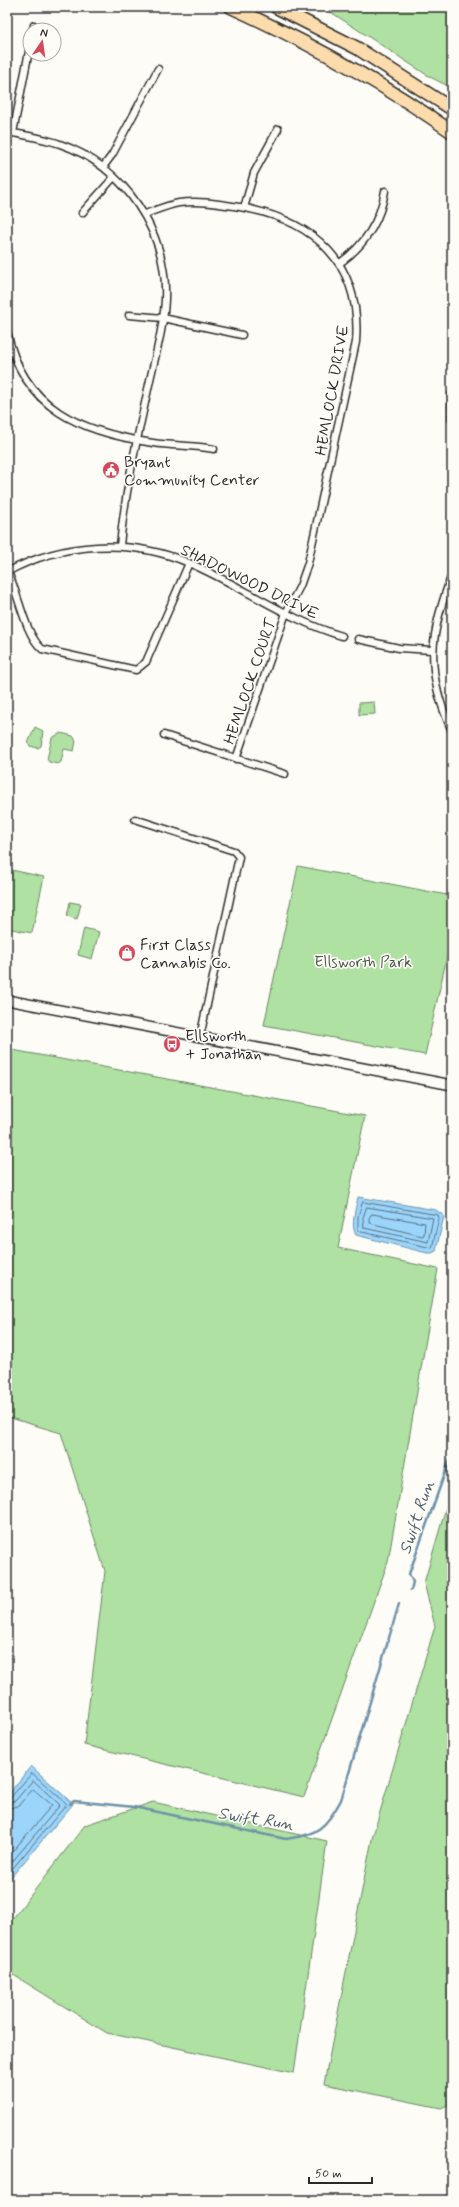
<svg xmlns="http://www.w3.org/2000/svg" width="459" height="2207" viewBox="0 0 459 2207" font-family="Mynerve,sans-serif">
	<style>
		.green { fill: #aee1a2; stroke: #6c8666 }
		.water { fill: #9bd5fb; stroke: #6e91a8 }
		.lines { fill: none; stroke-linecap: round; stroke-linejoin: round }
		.shore { stroke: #586f7e; stroke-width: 1 }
		.stream { stroke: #6e91a8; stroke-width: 2.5 }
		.street-casing { stroke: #2b2b2b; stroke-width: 9 }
		.secondary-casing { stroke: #2b2b2b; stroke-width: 12 }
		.highway-casing { stroke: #2b2b2b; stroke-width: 15 }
		.street { stroke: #fdfcf7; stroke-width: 6 }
		.secondary { stroke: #fdfcf7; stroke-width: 9 }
		.highway { stroke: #fcdcac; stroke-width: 12 }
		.labels { text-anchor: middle; stroke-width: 3.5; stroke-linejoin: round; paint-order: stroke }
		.street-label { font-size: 16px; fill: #2b2b2b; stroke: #fdfcf7 }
		.poi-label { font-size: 16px; fill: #2b2b2b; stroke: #fdfcf7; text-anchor: start }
		.park-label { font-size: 16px; fill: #4c5849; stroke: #fdfcf7 }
		.water-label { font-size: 17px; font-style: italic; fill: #4d5e69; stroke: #fdfcf7 }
	</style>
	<rect width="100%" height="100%" fill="#fdfcf7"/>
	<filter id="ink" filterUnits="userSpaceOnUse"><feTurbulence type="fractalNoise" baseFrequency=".025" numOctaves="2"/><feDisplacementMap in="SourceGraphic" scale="8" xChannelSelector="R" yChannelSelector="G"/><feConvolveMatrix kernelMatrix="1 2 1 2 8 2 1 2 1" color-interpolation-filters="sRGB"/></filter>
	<g filter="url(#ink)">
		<path class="green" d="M323,7h129v81l-22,-11z
			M374,702l1,12 -16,1v-12z
			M35,727l8,4 -2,15 -3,2 -8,-2 -2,-3z
			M61,733l12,3 3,5 -2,10 -10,-2 -3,13 -3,2 -9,-2 -2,-3 5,-21z
			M298,866l154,30v38l-27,121 -161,-30z
			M7,869l37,8 -12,56 -25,-5z
			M70,902l11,2 -4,15 -10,-3z
			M84,928l15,4 -7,27 -14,-4z
			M7,1049l358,67 -27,132 100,21 -50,293 -84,235 -220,-52 21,-174 -44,-138 -54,-16z
			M452,1487v616l-11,5 -117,-24 48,-245 63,-213 -11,-43z
			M153,1802l174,39 -33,232 -187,-40 -100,-62v-45l78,-101z"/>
		<path class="water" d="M358,1197l78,13 8,6 -8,35 -4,2h-5l-71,-18c-6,-9 0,-28 2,-38z
			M31,1766l42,38 -66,78v-86z"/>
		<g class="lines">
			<path class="shore" d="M363,1202l75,13 1,3 -7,30 -74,-17v-14z
				M367,1207l66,11 -5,24 -64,-14 -1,-10z
				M372,1214l53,9 -1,12 -2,1 -52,-13 -1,-4z
				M7,1798l4,-1 21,-24 35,31 -60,71
				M7,1803l8,-2 18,-21 27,25 -53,63
				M7,1809l11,-3 15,-17 19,16 -45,53"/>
			<path class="stream" d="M411,1590l2,-8 -4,-8 43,-121
				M70,1804l4,-3 60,6 152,32c31,-4 40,-11 55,-39l58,-196"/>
			<g class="street-casing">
				<path id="street" d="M33,30l1,-5
					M7,132c18,3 36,6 53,12 64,22 108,88 105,155 -1,27 -9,54 -15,81 -12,55 -25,110 -30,166
					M13,133l17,-87
					M103,167l9,-12 46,-86
					M244,208l10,-35 24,-44
					M82,213l32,-36
					M145,214c11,-4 23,-9 34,-11 21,-3 41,1 61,4 74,13 122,56 116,135l-48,221 -8,23 -14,27 -50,146
					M340,263c25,-18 40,-41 45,-72
					M129,315l34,3 79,17
					M7,331c16,79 75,101 146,112 21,3 41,2 61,6
					M452,394v25
					M7,570c11,21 17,63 35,79l94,21 10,-8 43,-99
					M7,572c56,-30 123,-34 182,-9 52,22 98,57 153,73
					M452,574c-22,62 -28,96 0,157
					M358,639l41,9 33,2
					M164,735l121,39
					M135,819l99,32 5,6 -39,180"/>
			</g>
			<g class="secondary-casing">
				<path id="secondary" d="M7,1000l445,85"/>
			</g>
			<g class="highway-casing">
				<path id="highway" d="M231,7c77,35 152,76 221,125
					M276,7l81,41 95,61"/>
			</g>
			<use href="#street" class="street"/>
			<use href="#secondary" class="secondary"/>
			<use href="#highway" class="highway"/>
		</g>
	</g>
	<defs>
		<g id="civic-disc" transform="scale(0.9)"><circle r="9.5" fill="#d1495b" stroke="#fdfcf7"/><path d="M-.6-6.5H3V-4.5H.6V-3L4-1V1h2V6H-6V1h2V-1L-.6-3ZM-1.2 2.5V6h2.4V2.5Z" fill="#fff"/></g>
		<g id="shop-disc" transform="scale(0.9)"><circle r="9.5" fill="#d1495b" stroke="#fdfcf7"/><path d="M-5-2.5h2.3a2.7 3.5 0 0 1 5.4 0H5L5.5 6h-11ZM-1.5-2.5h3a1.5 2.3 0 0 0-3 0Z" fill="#fff"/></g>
		<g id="bus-disc" transform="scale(0.9)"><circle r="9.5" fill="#d1495b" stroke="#fdfcf7"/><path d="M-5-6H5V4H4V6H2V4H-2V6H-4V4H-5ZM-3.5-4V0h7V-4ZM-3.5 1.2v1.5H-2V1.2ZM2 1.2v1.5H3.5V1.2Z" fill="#fff"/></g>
	</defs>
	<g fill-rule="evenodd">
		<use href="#civic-disc" x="111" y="470"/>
		<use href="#shop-disc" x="127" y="953"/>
		<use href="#bus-disc" x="172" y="1044"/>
	</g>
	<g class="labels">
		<g class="street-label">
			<text transform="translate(331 390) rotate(-80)" y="6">HEMLOCK DRIVE</text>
			<text transform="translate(250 581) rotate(26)" y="6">SHADOWOOD DRIVE</text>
			<text transform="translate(249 681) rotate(-71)" y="6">HEMLOCK COURT</text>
		</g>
		<g class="poi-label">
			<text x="124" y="467">Bryant<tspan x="124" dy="18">Community Center</tspan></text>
			<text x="140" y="950">First Class<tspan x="140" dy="18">Cannabis Co.</tspan></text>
			<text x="185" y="1041">Ellsworth<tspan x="185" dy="18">+ Jonathan</tspan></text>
		</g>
		<g class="park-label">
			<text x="363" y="967">Ellsworth Park</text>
		</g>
		<g class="water-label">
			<text transform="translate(416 1517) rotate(-71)" y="6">Swift Run</text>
			<text transform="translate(256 1818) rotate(9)" y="6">Swift Run</text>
		</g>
	</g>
	<rect width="459" height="2207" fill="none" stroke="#fdfcf7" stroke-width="24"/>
	<rect x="12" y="12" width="435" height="2183" fill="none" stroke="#2b2b2b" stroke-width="1.5" filter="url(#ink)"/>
	<g transform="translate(42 42) rotate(13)"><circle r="19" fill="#fdfcf7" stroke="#a9a8a5"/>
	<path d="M0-3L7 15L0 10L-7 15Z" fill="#d1495b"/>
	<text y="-6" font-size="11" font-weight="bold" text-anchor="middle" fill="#2b2b2b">N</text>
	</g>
	<path d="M309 2177v6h63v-6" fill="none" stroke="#2b2b2b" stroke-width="2"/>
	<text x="315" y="2177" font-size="12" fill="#2b2b2b" stroke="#fdfcf7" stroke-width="3" paint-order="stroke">50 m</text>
</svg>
